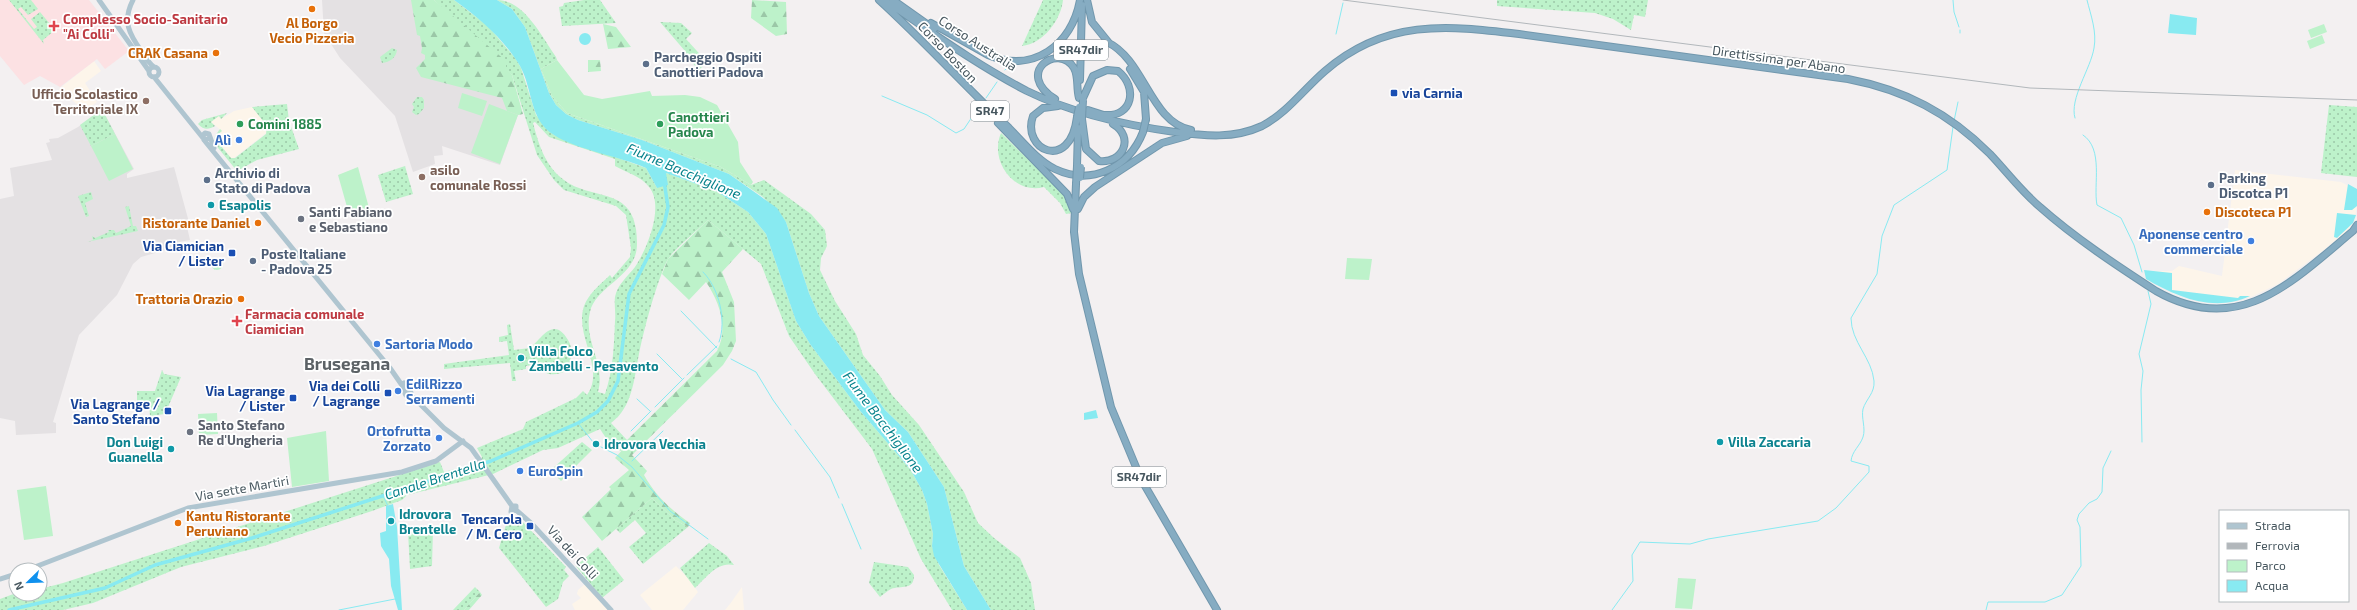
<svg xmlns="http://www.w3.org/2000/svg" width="2357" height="610" viewBox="0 0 2357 610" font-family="'Exo 2',sans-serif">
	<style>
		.commercial { fill: #fdf5ea }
		.education { fill: #e4e1e3 }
		.medical { fill: #fce1e3 }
		.green { fill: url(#green-dots); fill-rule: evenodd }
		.forest { fill: url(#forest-firs) }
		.pitch { fill: #bdf2ca }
		.water { fill: #88eaf1 }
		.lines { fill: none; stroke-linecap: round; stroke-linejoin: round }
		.stream { stroke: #88eaf1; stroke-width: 1 }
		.canal { stroke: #88eaf1; stroke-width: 3.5 }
		.highway-casing { stroke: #7197ad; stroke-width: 8 }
		.major { stroke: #afc5d0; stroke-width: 5 }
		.highway { stroke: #86acc2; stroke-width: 6 }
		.rail { stroke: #b2b7bb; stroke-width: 1 }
		.highway-bridge-casing { stroke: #7197ad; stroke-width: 8; stroke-linecap: butt }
		.highway-bridge { stroke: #86acc2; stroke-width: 6 }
		.food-dot { fill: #e8710a; stroke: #fff; stroke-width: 1.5 }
		.health-dot { fill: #e0444e; stroke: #fff; stroke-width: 1.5 }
		.service-dot { fill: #5c6f8a; stroke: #fff; stroke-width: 1.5 }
		.transit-dot { fill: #1a4fb4; stroke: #fff; stroke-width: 1.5 }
		.education-dot { fill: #8d6e63; stroke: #fff; stroke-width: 1.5 }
		.leisure-dot { fill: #2e9e5b; stroke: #fff; stroke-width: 1.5 }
		.shop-dot { fill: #3f7fe0; stroke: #fff; stroke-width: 1.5 }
		.culture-dot { fill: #0f9aa8; stroke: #fff; stroke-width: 1.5 }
		.worship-dot { fill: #6b7280; stroke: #fff; stroke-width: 1.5 }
		.labels { text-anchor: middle; stroke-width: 3.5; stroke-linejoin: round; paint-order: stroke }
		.shield { fill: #fff; stroke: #7e898f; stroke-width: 1 }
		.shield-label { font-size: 12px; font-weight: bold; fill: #47575f }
		.health-label { font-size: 13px; font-weight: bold; fill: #be3a42; stroke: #fff; text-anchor: start }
		.food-label { font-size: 13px; font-weight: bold; fill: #c56008; stroke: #fff; text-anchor: end }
		.street-label { font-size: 13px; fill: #47575f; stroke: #fff }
		.service-label { font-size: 13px; font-weight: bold; fill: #4e5e75; stroke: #fff; text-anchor: start }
		.transit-label { font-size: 13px; font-weight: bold; fill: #164399; stroke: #fff; text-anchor: end }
		.education-label { font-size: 13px; font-weight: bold; fill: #785e54; stroke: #fff; text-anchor: end }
		.leisure-label { font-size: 13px; font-weight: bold; fill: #27864d; stroke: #fff; text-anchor: start }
		.shop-label { font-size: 13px; font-weight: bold; fill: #366cbe; stroke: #fff; text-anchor: end }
		.culture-label { font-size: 13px; font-weight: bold; fill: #0d838f; stroke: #fff; text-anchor: start }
		.worship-label { font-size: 13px; font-weight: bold; fill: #5b616d; stroke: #fff; text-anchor: start }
		.water-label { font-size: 14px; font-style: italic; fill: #08838c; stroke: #fff }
		.district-label { font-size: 17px; font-weight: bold; fill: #5c6266; stroke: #fff }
	</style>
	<defs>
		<pattern id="green-dots" width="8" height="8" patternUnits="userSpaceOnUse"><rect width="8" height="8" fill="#bdf2ca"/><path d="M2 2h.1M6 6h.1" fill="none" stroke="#9bc7a7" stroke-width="1.8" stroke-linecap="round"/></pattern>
		<pattern id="forest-firs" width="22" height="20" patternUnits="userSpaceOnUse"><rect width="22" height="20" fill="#bdf2ca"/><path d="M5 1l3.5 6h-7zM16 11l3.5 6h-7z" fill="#9bc7a7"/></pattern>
	</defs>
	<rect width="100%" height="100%" fill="#f3f0f1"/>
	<path class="commercial" d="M94,61l7,10 -16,12 12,19 -12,9 -26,-22z
		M252,107l15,19 -1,7 -32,25h-3l-15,-19v-3l6,-5 -11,-9 7,-6 3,3 13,-8z
		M2235,170l106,12 10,5 6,17 -2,15 -6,10 -28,23 -43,32 -27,13 -24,5 -53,-8 -30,-23h28l7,-5 43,10z
		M676,566l14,14 8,12 -15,18h-31l-12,-15z
		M585,584l23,26h-33l-3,-6 9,-6 -4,-4 1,-4z
		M742,587l2,23h-19l5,-6z"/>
	<path class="education" d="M322,0h96l78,67 27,47 -5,1 -18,50 -58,-19 1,9 -9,1 1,8 -22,8 -18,-56 -55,-58 -16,-25z
		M102,109l32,60 -7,5v4l47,-11 16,59 -3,1 3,13 -11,2 1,4 -39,11 -8,7 -16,31 -38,40 -26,87 3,1v10l-40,2 -1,-14 -15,-3v-219l14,-3 -4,-28 42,-8 -6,-17 4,-1 -1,-3 9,-1 20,-11z"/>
	<path class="medical" d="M0,0h89l40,51 -24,18 -8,-10 -37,28 -20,-11 -16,9 -24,-29z"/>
	<path class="green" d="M9,0h22l7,9 -10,6 -7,-8 -3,2 16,20 3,-2 -6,-8 9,-7 15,18 -12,10 1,4z
		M434,0h20l34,26 28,33 5,9 15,47 18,20 92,33 11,20 9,-15 50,18 32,21 18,22 30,87 14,23 51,68 49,57 12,21 5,14 6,30 -1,12 7,19 28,45h-15l-31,-51 -49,-110 -57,-75 -26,-38 -28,-72 -53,-44c-9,9 -36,31 -41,41 -11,23 -23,68 -28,93 -5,24 -6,53 -28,69l16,17 -5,5 2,3 -3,3 -9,-4 -12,-18 -42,19 -15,2 -50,24 -86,21 -5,5 -30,11 -108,35 -83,21 -88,36 -30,7h-63v-11l16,-6 24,1v-5l23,-6 377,-121 4,10 36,-10 2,-5 -5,-9 46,-19 3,-7 50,-24 7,-7 4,4c19,-27 -13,-59 -3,-89 5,-13 17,-22 26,-31l2,3 18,-21 1,-9 -5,-33 -10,-9 -52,-16 -10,-10 -17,-25 -25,-80zM535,122l14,15 66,22v7c11,6 27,11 34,21 16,19 -2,62 -14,80 -7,9 -18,18 -20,30 -1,7 1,17 0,24 -1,25 -2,50 -10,73l-7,-2c8,-29 -15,-51 -8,-80 5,-23 37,-33 45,-56 3,-8 2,-18 1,-27 -6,-42 -46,-29 -72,-49 -19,-14 -25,-35 -31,-57z
		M497,0c27,0 45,37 59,57l1,3 -16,9 11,27 15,17 154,54 30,18 13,-5 47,34 14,16 2,16 -6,12 -1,12 15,31 21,33 7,21 17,21 12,19 27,30 45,67 14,31 16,15 26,20 11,25 4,27h-44l-27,-44 -20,-79 -36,-55 -23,-22 -66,-94 -10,-23 -23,-71 -23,-25 -34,-23 -87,-34 -64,-20 -12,-6 -10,-9 -7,-12 -24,-66 -13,-18z
		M584,0h16l16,23 -54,3 -3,-19 4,-1 1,-3z
		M1043,0h20c-2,20 -20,44 -41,46z
		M1497,0h151l-3,17 -11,-2 -3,15 -18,-11 -18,-6 -98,-7z
		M660,22l21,1 11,10 -6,6 21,23 -8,8 -16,-17 2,-2z
		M392,48l5,2c-1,8 -7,12 -15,13l-2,-6z
		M417,97h5l2,3v8l-5,6 -3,1 -4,-3 2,-5 -2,-3z
		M287,104l2,17 10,28 -42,11 -20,11 -23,-28 1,-7 5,-7 2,2 -6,5v4l15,18h4l31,-24 1,-8 -15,-19z
		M2329,105l28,2v70l-36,-4z
		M102,109l13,25 -24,12 -11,-21z
		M227,113l-6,6 -2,-3 -8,6 4,4c-7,4 -11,4 -17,-2l4,-4z
		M1001,133l65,64 6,16 -6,1 -6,-11 -16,-16c-30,8 -55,-26 -43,-54z
		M405,166l8,28 -27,8 -8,-27z
		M91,192l2,7 -8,4 4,13 -3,1 -8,-21z
		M129,206l4,20h3l2,5 -51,11 6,-2 -1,-4 3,2 14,-6 -1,-2h6l2,3 15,-7 -6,-19z
		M211 264a6 6 0 1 1 12 0a6 6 0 1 1-12 0Z
		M510,324l4,26c5,-1 11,-1 15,-2 10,-4 23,-35 39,-8 6,10 3,20 -1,30 -13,8 -23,4 -34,-5l-7,1v3l-12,2 2,10h-4l-2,-18 -66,6v-5l65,-9 -2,-14 -8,1v-5l9,-2 -1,-10z
		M162,370l2,4 17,3 -16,37 -15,2 -1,-13 -12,1v-13h18z
		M582,442l10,8 -31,31 -10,-11z
		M652,498l23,22 13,7 -45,37 -14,-17 17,-14 -11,-13 -15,13 -4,-4z
		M512,516h5l49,51 -2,3 5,6 -6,6 -5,17 -12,8 -47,-59 9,-30z
		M433,529l-1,37 -22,3 -2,-37z
		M709,543l18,13 7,9c-17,-4 -28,13 -39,23l-15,-20z
		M598,547l26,33 -22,18 -26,-32z
		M874,562l34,5 6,8c0,16 -13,10 -23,14 -4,2 -7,5 -11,8l-11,-14z
		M475,587l5,5 -16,18h-11z"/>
	<path class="forest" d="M411,0h23l72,61v7l6,7 11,39 -5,1 -11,-4 -5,-13 -81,-21 -5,-9 9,-9v-4l-4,-2 1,-5 -2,-12 -3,-1z
		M752,0l34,2 1,32 -11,2 -25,-18z
		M603,24l13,3 15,20 -23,2z
		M588,60h12l1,11 -13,1z
		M708,220l35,29 -21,23 12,30 2,39 -4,10 -9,14 -91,90 15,16 -3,4c11,20 27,35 46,48l-2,4 -13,-7 -23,-22 -50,43 -20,-24 29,-28 -2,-2 20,-17 -14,-12 9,-10 -2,-3 95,-94c12,-23 2,-50 -11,-69l-17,18 -27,-26 6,-15z
		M480,592l2,3 -13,15h-5z"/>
	<path class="pitch" d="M2324,24l3,8 -16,6 -3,-8z
		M2322,35l3,8 -15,6 -3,-8z
		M557,60l27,35 18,4 48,-8 2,5 33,-1 15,2 17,8 21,37 2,20 13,20 -2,3 -30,-18 -154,-54 -15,-17 -11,-27z
		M462,93l25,8 -5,15 -24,-8z
		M489,104l29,11 -18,49 -29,-11z
		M115,134l18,35 -24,12 -18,-35z
		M358,167l11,41 -20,6 -11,-39z
		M1347,258l25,1 -3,21 -24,-1z
		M217,413l1,21 -19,1 -1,-21z
		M326,431l3,50 -37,6 -5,-49z
		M46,486l7,50 -29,4 -7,-50z
		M1678,578l18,1 -4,30 -17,-1z"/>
	<path class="water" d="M454,0h43l15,9 13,18 24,66 7,12 10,9 12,6 64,20 87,34 48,34 9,14 23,71 10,23 66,94 23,22 36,55 20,79 27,44h-24l-33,-54 -2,-10 1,-12 -6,-30 -5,-14 -12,-21 -49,-57 -51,-68 -14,-23 -30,-87 -18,-22 -32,-21 -50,-18 2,12 -11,3 -11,-20c-27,-12 -69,-18 -92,-33 -25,-15 -21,-46 -34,-69 -16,-27 -41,-48 -66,-66z
		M2170,14l27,4 -1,17 -28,-2z
		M579 39a6 6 0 1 1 12 0a6 6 0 1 1-12 0Z
		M2348,184l9,5v17l-5,4h-8z
		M2337,213l19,2 -3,8 -16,15 -3,-1z
		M2144,270l28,3v17l66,8 2,-2h10c-36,17 -73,1 -104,-17z
		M1096,410l2,8 -14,2v-7z
		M393,504l4,23 5,83h-4l-7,-24 -2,-27 -8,-13 -1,-13 6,-2v-25z"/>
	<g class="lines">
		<path class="stream" d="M1953,0l1,12 5,15
			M1960,30v3
			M1336,34l7,-31
			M1005,70l3,-3
			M882,96l45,19 29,18 8,-4 14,-21
			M986,98l11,-16
			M2075,118c-6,-19 16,-50 19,-70 3,-16 -3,-32 -7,-48
			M1954,121l4,-19
			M2083,135c21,14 10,50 14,70l24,13 13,27 8,27
			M703,272c16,16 24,49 16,70
			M681,311l36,37
			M657,354l25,25
			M731,359l25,13 17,28 18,25
			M687,375l30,-29
			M637,399l13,12
			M655,407l29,-29
			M578,423l15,19
			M795,430l35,47 9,21
			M631,431l20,-20
			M2142,442l-1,-52 2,-19 -4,-17 12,-50 -3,-13
			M601,447l16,8 15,12 38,44 38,28
			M632,461l31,-30
			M383,496l5,10
			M842,504l19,45
			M339,610l56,-11
			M1612,610l21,-29 -1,-26 8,-13 50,2 18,-5 110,-18 18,-13 33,-36v-6l-18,-5c1,-10 9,-15 12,-24 3,-9 -2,-19 0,-28 3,-10 12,-16 11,-28 -2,-23 -23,-39 -23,-63l26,-44 5,-38 12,-31 53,-35 6,-43
			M1986,610l2,-8h57l17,-7 19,-29 -1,-39 -3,-7 2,-6 10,-11 8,-4 5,-7 1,-24 8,-17"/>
		<path class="canal" d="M9,610l96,-22 50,-23 97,-27 239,-77 87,-38 19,-11 11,-11 10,-20 11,-87 35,-69 4,-18 -4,-26"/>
		<g class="highway-casing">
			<path id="highway" d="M879,0c45,41 86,86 130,128 14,14 28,32 46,41 36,17 74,-1 88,-37
				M884,0c46,31 93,65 143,91 47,23 97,34 148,41 30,4 59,7 87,-6 25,-13 42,-37 63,-55 60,-52 121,-46 194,-37l329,45c57,11 101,34 142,75 17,18 31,37 50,53 35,31 76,58 116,84 83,47 136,-9 197,-60l4,-6
				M893,0l41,29
				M1087,0l5,22 17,21
				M931,23l57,32c45,19 84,-10 92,-55
				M1107,42c38,18 43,80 84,88
				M1130,69l14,23 2,27
				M1080,80l2,-75
				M1083,98l10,-22 14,-6 11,1c20,16 15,46 -13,44
				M1055,99c-41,-26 3,-57 19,-31 5,9 2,20 5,30
				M1058,106l-15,2 -10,8c-12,34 37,57 44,1
				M1088,110l22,7
				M1082,119l4,30 13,12c24,3 36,-24 14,-37
				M998,123l69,71 6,15
				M1077,166l1,-38
				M1076,184l-2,48 5,42 32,133 30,72 76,131
				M1078,209l6,-12 11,-10 67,-44 25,-7"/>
		</g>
		<path class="major" d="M99,0l50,71
			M133,0c-11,21 -4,34 9,52 3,5 7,11 12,15
			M149 72a5 5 0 1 1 10 0a5 5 0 1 1-10 0Z
			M154,77l49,61
			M210,138l-6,2 -1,-5 2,-2 4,1 5,14
			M204,140l186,228 16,23
			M404,383l6,7
			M405 393a3 3 0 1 1 6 0a3 3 0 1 1-6 0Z
			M411,395l33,33 27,20 41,58h4v4l16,14 79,86
			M512,506l-1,6 5,-2
			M27,570l161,-62 214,-36 34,-11 27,-20
			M0,579l16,-5"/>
		<use href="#highway" class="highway"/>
		<path class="rail" d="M1343,0l687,88 327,12"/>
		<g class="highway-bridge-casing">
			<path id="highway-bridge" d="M1077,117l2,-10
				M1082,118l1,-18
				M1143,132l3,-13
				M1080,178l1,-11
				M1076,184l1,-18"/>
		</g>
		<use href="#highway-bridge" class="highway-bridge"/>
	</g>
	<g class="food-dot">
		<circle cx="312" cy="9" r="4"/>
		<circle cx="216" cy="53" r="4"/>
		<circle cx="2207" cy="212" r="4"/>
		<circle cx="258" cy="223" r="4"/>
		<circle cx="241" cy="299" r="4"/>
		<circle cx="178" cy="523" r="4"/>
	</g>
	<g class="health-dot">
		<path d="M52 20h4v4h4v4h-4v4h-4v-4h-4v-4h4z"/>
		<path d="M235 315h4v4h4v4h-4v4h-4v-4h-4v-4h4z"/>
	</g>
	<g class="service-dot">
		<circle cx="646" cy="64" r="4"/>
		<circle cx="207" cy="180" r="4"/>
		<circle cx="2211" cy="185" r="4"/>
		<circle cx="253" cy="261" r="4"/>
	</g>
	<g class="transit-dot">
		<rect x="1390" y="89" width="8" height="8" rx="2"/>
		<rect x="228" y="249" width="8" height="8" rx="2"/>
		<rect x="384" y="389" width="8" height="8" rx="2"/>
		<rect x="289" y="394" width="8" height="8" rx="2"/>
		<rect x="164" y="407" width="8" height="8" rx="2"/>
		<rect x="526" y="522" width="8" height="8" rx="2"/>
	</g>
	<g class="education-dot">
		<circle cx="146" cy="101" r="4"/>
		<circle cx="422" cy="177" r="4"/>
	</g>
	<g class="leisure-dot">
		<circle cx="240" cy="124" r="4"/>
		<circle cx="660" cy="124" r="4"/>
	</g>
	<g class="shop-dot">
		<circle cx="239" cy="140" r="4"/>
		<circle cx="2251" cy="241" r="4"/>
		<circle cx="377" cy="344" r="4"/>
		<circle cx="398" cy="391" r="4"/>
		<circle cx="439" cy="438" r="4"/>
		<circle cx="520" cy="471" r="4"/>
	</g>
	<g class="culture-dot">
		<circle cx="211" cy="205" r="4"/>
		<circle cx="521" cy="358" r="4"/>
		<circle cx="1720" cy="442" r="4"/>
		<circle cx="596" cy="444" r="4"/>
		<circle cx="171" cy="449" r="4"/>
		<circle cx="391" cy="521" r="4"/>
	</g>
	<g class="worship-dot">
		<circle cx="301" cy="219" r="4"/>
		<circle cx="190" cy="432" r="4"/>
	</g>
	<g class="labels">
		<g class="shield">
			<rect x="1054" y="40" width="54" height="20" rx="3"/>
			<rect x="971" y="101" width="38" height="20" rx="3"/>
			<rect x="1112" y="467" width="54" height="20" rx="3"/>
		</g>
		<g class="shield-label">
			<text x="1081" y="54">SR47dir</text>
			<text x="990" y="115">SR47</text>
			<text x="1139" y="481">SR47dir</text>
		</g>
		<g class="health-label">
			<text x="63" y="24">Complesso Socio-Sanitario<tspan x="63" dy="15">"Ai Colli"</tspan></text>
			<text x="245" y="319">Farmacia comunale<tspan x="245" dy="15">Ciamician</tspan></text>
		</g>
		<g class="food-label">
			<text x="312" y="28" text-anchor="middle">Al Borgo<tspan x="312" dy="15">Vecio Pizzeria</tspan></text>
			<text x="208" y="58">CRAK Casana</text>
			<text x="2215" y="217" text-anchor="start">Discoteca P1</text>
			<text x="250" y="228">Ristorante Daniel</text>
			<text x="233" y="304">Trattoria Orazio</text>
			<text x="186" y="521" text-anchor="start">Kantu Ristorante<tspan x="186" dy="15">Peruviano</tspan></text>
		</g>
		<g class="street-label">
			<text transform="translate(978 43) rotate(33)" y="5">Corso Australia</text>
			<text transform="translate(948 52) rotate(46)" y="5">Corso Boston</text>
			<text transform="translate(1779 59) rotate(8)" y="5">Direttissima per Abano</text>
			<text transform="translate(242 488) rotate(-10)" y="5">Via sette Martiri</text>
			<text transform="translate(573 552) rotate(47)" y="5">Via dei Colli</text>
		</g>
		<g class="service-label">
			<text x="654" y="62">Parcheggio Ospiti<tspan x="654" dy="15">Canottieri Padova</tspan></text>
			<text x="215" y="178">Archivio di<tspan x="215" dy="15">Stato di Padova</tspan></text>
			<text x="2219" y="183">Parking<tspan x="2219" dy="15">Discotca P1</tspan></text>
			<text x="261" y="259">Poste Italiane<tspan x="261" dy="15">- Padova 25</tspan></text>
		</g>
		<g class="transit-label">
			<text x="1402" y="98" text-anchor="start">via Carnia</text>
			<text x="224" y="251">Via Ciamician<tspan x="224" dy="15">/ Lister</tspan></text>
			<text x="380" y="391">Via dei Colli<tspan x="380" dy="15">/ Lagrange</tspan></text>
			<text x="285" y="396">Via Lagrange<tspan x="285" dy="15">/ Lister</tspan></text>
			<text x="160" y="409">Via Lagrange /<tspan x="160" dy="15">Santo Stefano</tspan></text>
			<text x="522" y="524">Tencarola<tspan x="522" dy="15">/ M. Cero</tspan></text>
		</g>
		<g class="education-label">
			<text x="138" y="99">Ufficio Scolastico<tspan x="138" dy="15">Territoriale IX</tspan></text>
			<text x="430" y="175" text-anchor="start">asilo<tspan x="430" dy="15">comunale Rossi</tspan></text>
		</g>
		<g class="leisure-label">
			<text x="668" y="122">Canottieri<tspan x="668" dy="15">Padova</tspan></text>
			<text x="248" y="129">Comini 1885</text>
		</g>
		<g class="shop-label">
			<text x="231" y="145">Alì</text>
			<text x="2243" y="239">Aponense centro<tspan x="2243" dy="15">commerciale</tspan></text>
			<text x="385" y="349" text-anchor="start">Sartoria Modo</text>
			<text x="406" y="389" text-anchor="start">EdilRizzo<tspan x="406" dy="15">Serramenti</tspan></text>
			<text x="431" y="436">Ortofrutta<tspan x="431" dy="15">Zorzato</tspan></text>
			<text x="528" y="476" text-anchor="start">EuroSpin</text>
		</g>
		<g class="culture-label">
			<text x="219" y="210">Esapolis</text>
			<text x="529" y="356">Villa Folco<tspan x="529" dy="15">Zambelli - Pesavento</tspan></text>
			<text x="163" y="447" text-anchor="end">Don Luigi<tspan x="163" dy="15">Guanella</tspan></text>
			<text x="1728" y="447">Villa Zaccaria</text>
			<text x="604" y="449">Idrovora Vecchia</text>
			<text x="399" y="519">Idrovora<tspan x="399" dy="15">Brentelle</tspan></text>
		</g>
		<g class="worship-label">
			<text x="309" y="217">Santi Fabiano<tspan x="309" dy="15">e Sebastiano</tspan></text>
			<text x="198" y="430">Santo Stefano<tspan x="198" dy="15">Re d'Ungheria</tspan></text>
		</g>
		<g class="water-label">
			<text transform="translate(684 171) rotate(23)" y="5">Fiume Bacchiglione</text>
			<text transform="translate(883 422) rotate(53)" y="5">Fiume Bacchiglione</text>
			<text transform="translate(435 479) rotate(-18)" y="5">Canale Brentella</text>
		</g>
		<g class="district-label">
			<text x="347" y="370">Brusegana</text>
		</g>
	</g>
	<rect x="2219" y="510" width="130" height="92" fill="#ffffff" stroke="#b5bcbf"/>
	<rect x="2227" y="523" width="20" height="6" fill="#afc5d0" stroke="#b5bcbf"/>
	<text x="2255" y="530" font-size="12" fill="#47575f">Strada</text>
	<rect x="2227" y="543" width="20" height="6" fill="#b2b7bb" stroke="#b5bcbf"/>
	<text x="2255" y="550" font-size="12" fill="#47575f">Ferrovia</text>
	<rect x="2227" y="560" width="20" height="12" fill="#bdf2ca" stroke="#b5bcbf"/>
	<text x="2255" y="570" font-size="12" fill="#47575f">Parco</text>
	<rect x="2227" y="580" width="20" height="12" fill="#88eaf1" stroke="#b5bcbf"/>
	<text x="2255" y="590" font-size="12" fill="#47575f">Acqua</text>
	<g transform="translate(28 582) rotate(247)"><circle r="19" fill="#ffffff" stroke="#b5bcbf"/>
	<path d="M0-3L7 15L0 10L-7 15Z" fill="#0f91ee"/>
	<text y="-6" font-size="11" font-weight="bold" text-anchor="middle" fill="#47575f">N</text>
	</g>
</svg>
